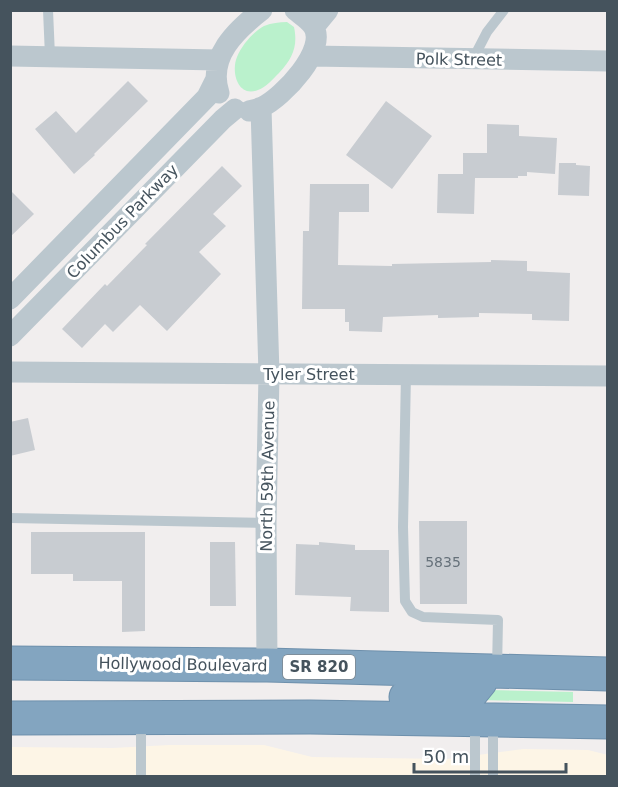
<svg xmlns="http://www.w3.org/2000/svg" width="618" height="787" viewBox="0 0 618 787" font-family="'DejaVu Sans',sans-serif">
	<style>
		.commercial { fill: #fdf5e6 }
		.green { fill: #baf1cc }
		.building { fill: #c8ccd1 }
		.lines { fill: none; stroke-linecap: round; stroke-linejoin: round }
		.highway-casing { stroke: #6e90ac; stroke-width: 35 }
		.lane { stroke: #bbc7ce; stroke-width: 10 }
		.street { stroke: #bbc7ce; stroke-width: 21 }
		.highway { stroke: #83a5c0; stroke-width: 33 }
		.labels { text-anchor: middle; stroke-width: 6; stroke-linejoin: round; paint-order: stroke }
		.number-label { font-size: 14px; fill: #66717a }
		.shield { fill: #fff; stroke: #7d878e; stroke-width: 1.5 }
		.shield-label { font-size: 15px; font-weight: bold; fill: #45535d }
		.street-label { font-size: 16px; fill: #45535d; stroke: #fff }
	</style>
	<rect width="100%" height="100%" fill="#f1eeee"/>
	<path class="commercial" d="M169,745h95l48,12 135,2 76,-10 65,1 20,5 -1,21h-596v-29l102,1z"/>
	<path class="green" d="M287,22l7,5c4,19 -1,31 -15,46 -6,6 -13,14 -21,17 -21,8 -27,-19 -21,-33 5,-12 16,-25 27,-31 8,-3 15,-4 23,-4z
		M490,690l83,2v10l-93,-2z"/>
	<path class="building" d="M128,81l20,20 -54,53 1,1 -21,19 -39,-45 21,-18 20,22z
		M386,101l46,35 -40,53 -46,-34z
		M487,124l32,1v11l38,2 -2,36 -28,-2v4h-9v2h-43l-1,36 -37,-1 1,-39h25v-21h24z
		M559,163h17v2l14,1 -1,30 -31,-1z
		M222,166l20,20 -29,28 13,12 -27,26 22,22 -54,57 -27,-26 -27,27 -8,-8 -23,24 -20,-19 43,-45 2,2 40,-41 -2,-1z
		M310,184h59v28h-30l-1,53 54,1v-2l99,-2v-2l36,1v10l43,2 -1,48 -37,-1v-6l-53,-1v4l-41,1v-3l-55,2 -1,15 -33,-1v-9h-4v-13h-43l1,-78h6z
		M10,190l24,24 -24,23z
		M28,418l7,32 -25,6v-34z
		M419,521h48v83h-47z
		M31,532h114v99l-23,1v-51h-49v-7h-42z
		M210,542h25l1,64h-26z
		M319,542l36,3v5h34v62l-39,-1 1,-14 -56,-2 1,-51 23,1z"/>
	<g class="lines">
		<g class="highway-casing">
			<path id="highway" d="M10,663l257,2 341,9
				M406,697l34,1 31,-5 9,-11 5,-11
				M10,718l300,-1 298,5"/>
		</g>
		<path class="lane" d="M48,10l2,46
			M473,59l14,-27 17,-22
			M406,374l-3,153 2,74 7,11 11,5 75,3 -1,49
			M10,518l256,5
			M141,720v56
			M475,723v53
			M493,723v53"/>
		<path class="street" d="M314,27l14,-17
			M10,56l209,4
			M311,56l297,5
			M219,93c-12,-36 17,-63 43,-83
			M261,108l8,266 -3,149 1,142
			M249,111c4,-1 9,-2 13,-4 20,-9 67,-58 51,-81 -4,-6 -12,-11 -18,-16
			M10,299l197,-202 8,-16
			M10,336l213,-217 12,-10
			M10,372l598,4"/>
		<use href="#highway" class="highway"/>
	</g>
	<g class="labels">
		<g class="number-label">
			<text x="443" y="567">5835</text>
		</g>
		<rect class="shield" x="283" y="655" width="72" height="24" rx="4.5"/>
		<g class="shield-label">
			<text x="319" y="672">SR 820</text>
		</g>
		<g class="street-label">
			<text transform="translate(459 59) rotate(1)" y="6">Polk Street</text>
			<text transform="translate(122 221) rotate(-46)" y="6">Columbus Parkway</text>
			<text x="309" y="380">Tyler Street</text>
			<text transform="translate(267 476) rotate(-89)" y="6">North 59th Avenue</text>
			<text transform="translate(183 664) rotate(1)" y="6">Hollywood Boulevard</text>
		</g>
	</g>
	<rect width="618" height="787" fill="none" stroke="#45535d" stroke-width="24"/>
	<path d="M414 763v9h152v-9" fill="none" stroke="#45535d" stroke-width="3"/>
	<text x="423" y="763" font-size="18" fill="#45535d" stroke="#ffffff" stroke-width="4.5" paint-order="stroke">50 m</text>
</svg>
